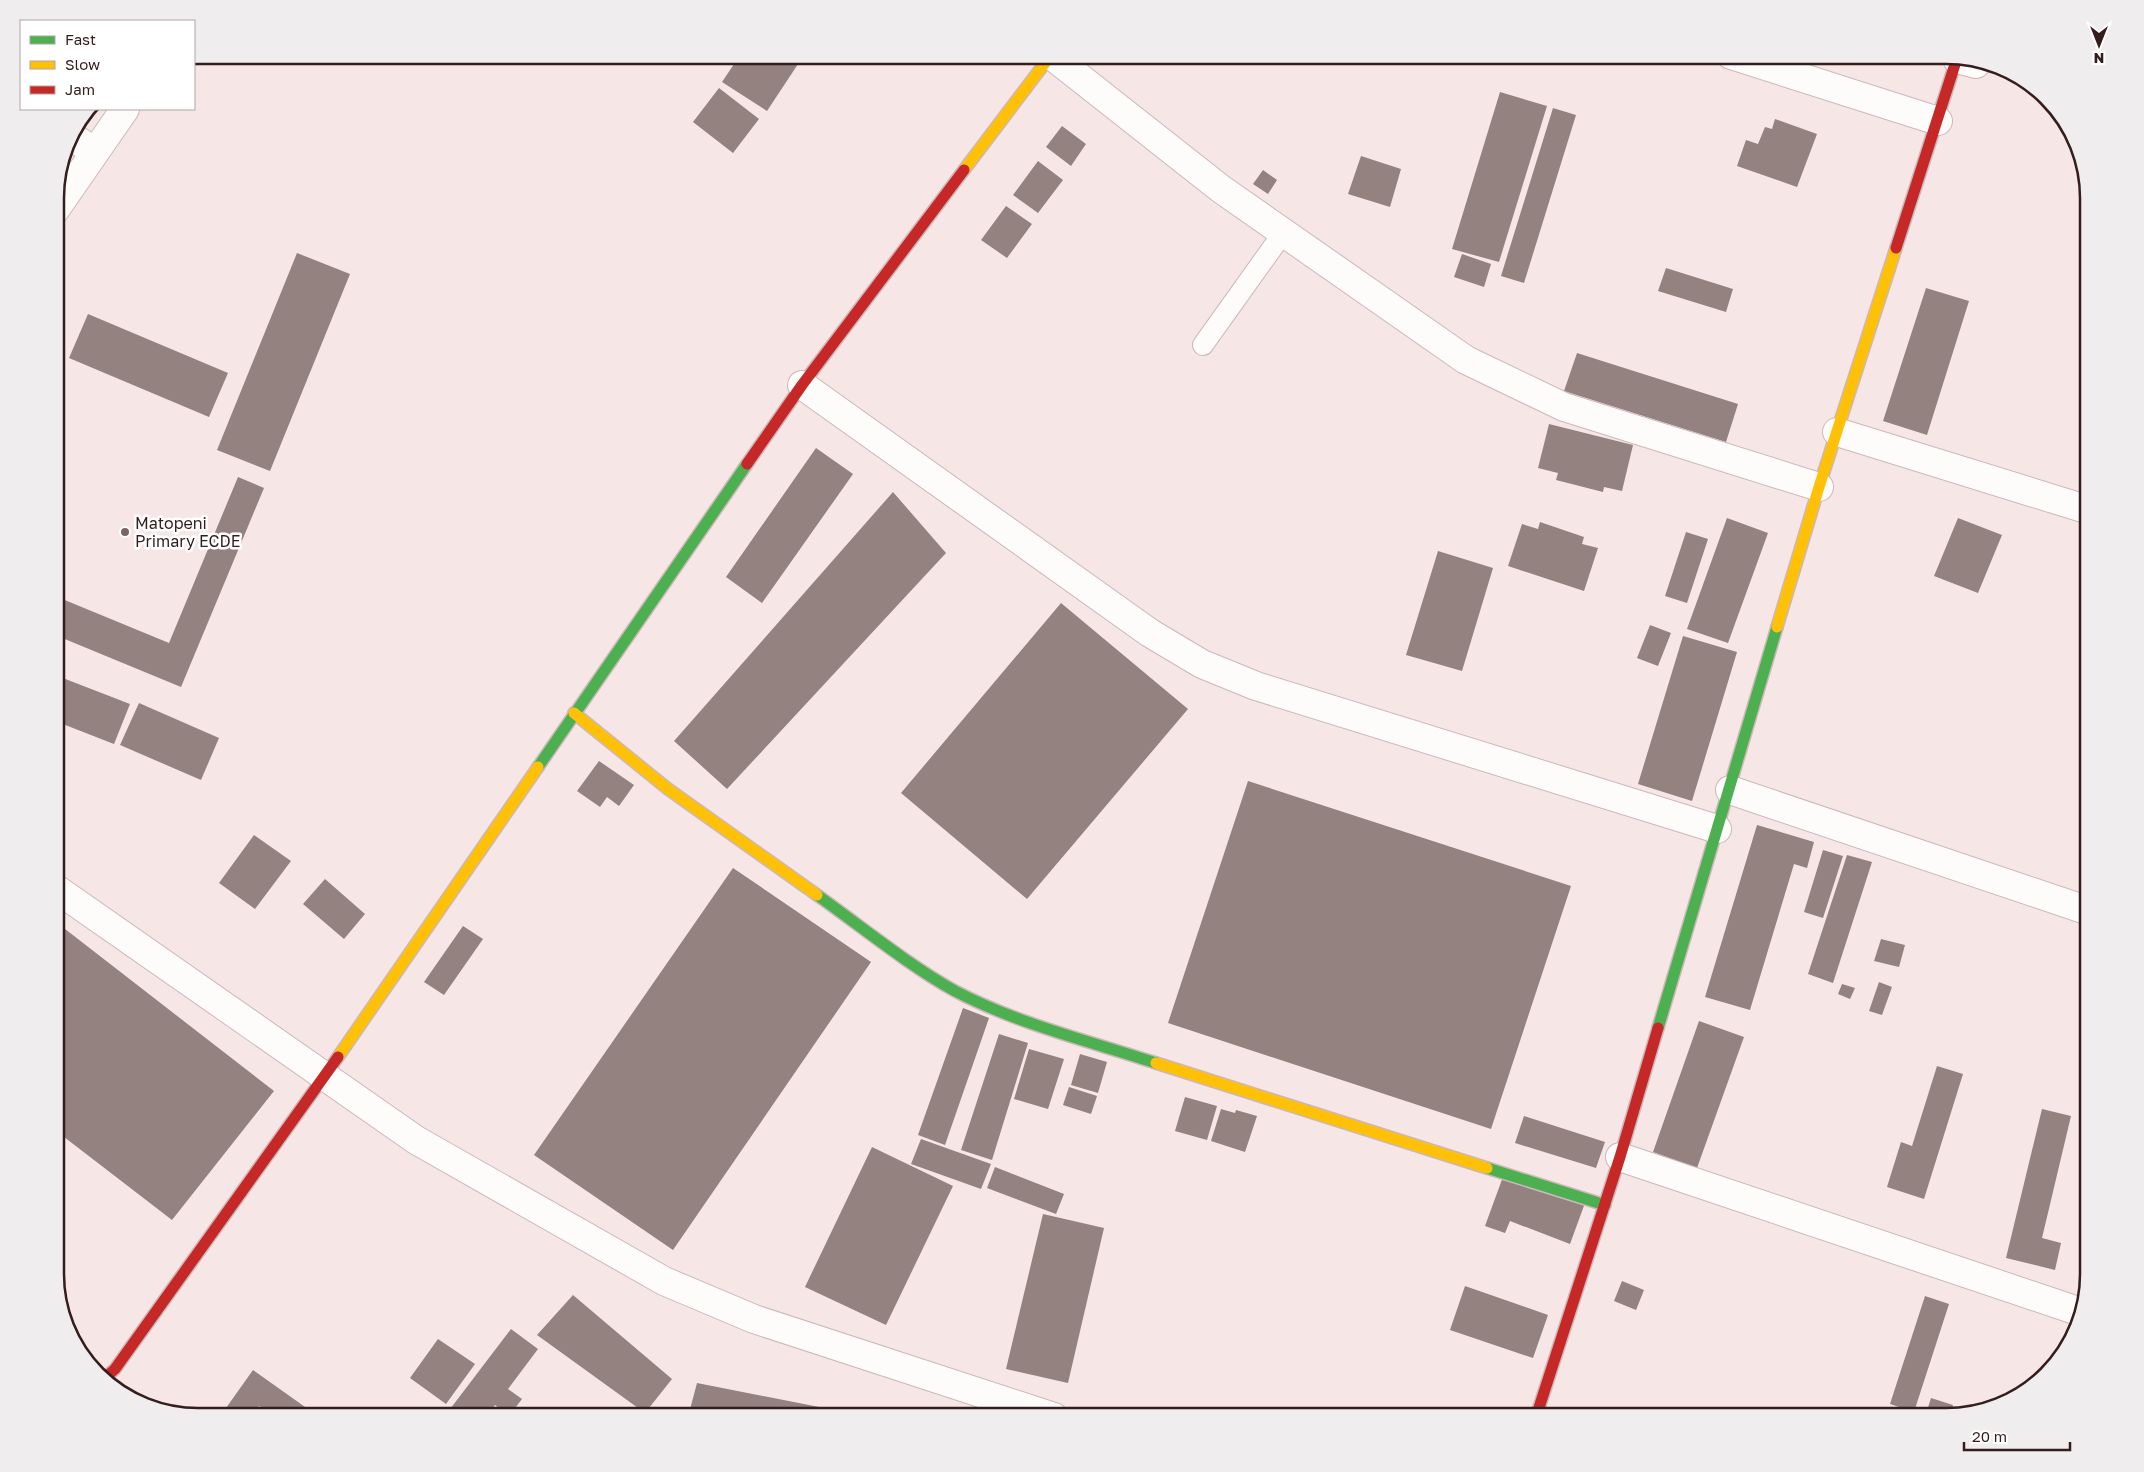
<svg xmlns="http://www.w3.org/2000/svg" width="2144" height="1472" viewBox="0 0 2144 1472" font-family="'Golos Text',sans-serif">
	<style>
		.building { fill: #93827f }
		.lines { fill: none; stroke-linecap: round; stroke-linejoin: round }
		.lane-casing { stroke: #ccb8b8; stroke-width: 22 }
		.street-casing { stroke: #ccb8b8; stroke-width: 30 }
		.fast-casing { stroke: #ccb8b8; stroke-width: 14 }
		.slow-casing { stroke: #ccb8b8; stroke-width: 14 }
		.jam-casing { stroke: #ccb8b8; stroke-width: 14 }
		.lane { stroke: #fefbfb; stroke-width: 20 }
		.street { stroke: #fefbfb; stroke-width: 28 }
		.fast { stroke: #4caf50; stroke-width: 11 }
		.slow { stroke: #ffc107; stroke-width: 11 }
		.jam { stroke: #c62828; stroke-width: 11 }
		.poi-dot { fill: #796363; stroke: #fff; stroke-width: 2 }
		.labels { text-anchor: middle; stroke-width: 5; stroke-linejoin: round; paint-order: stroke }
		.poi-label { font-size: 16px; fill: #361d1d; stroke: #fff; text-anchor: start }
		.rim { fill: none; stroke: #361d1d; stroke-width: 2.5 }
	</style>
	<rect width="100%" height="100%" fill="#f6e6e5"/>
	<path class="building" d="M740,55h64l-37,56 -45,-29z
		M719,88l40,31 -26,34 -40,-31z
		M1500,92l47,14 -48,156 -47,-13z
		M1553,108l23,7 -52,168 -23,-7z
		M1775,119l42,15 -20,53 -60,-21 9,-26 12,4 7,-17 7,2z
		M1062,126l24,18 -15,22 -25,-19z
		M1361,156l40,13 -11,38 -42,-13z
		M1038,161l25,19 -25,33 -25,-18z
		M1263,170l14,10 -9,14 -15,-10z
		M1006,206l26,18 -25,34 -26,-18z
		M297,253l53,21 -80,197 -53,-21z
		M1462,254l29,10 -7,23 -30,-10z
		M1666,268l67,21 -7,23 -68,-21z
		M1926,288l43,13 -42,134 -44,-14z
		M88,314l140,59 -19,44 -140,-59z
		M1577,353l161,51 -12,38 -162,-51z
		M1549,424l84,21 -11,46 -18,-4 -1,5 -47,-12 2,-7 -20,-5z
		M816,448l37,26 -91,129 -36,-26z
		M238,477l26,11 -83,199 -126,-52v-39l114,47z
		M893,492l53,61 -219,236 -53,-48z
		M1727,518l41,15 -40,110 -41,-14z
		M1958,518l44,17 -24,58 -44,-17z
		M1540,522l44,15 -2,7 16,4 -14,43 -76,-25 14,-42 16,5z
		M1686,532l22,7 -21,64 -22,-7z
		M1438,551l55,17 -31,103 -56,-16z
		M1061,603l127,106 -161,190 -126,-106z
		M1650,625l21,8 -13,33 -21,-8z
		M1683,636l54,16 -45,149 -54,-17z
		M55,675l75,29 -16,40 -59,-23z
		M139,703l80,35 -18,42 -81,-35z
		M599,761l35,24 -15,21 -12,-9 -7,10 -23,-16z
		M1248,781l323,105 -80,243 -323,-106z
		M1757,825l57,17 -7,26 -13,-4 -44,146 -45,-13z
		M254,835l37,26 -36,48 -36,-26z
		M1823,850l20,6 -20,62 -19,-6z
		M1847,855l25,7 -39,121 -25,-9z
		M733,868l138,94 -198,288 -139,-95z
		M325,879l40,35 -21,25 -41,-35z
		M56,922l218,169 -102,129 -117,-90z
		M463,926l20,13 -39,56 -20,-13z
		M1881,939l24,6 -6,22 -25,-6z
		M1879,982l13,5 -10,28 -13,-4z
		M1842,984l13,4 -5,11 -12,-5z
		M963,1008l26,10 -44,127 -27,-10z
		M1699,1021l45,16 -47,131 -44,-16z
		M999,1034l29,9 -36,117 -31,-10z
		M1029,1049l35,10 -16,50 -34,-10z
		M1080,1054l27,8 -9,31 -27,-8z
		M1937,1066l26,8 -39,125 -37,-12 14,-45 11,4z
		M1069,1087l28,9 -6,18 -28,-9z
		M1185,1097l32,9 -10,34 -32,-9z
		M1221,1109l14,4 1,-3 21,6 -12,36 -34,-11z
		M2042,1109l29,7 -29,122 19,5 -6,27 -49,-12z
		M1524,1116l81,26 -9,26 -81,-25z
		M921,1139l70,25 -10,25 -70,-25z
		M872,1147l81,39 -67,139 -81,-38z
		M995,1167l69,27 -8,20 -69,-26z
		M1504,1174l81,29 -15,41 -60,-23 -5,12 -20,-7z
		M1043,1214l61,14 -36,155 -62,-14z
		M1622,1281l22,9 -8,20 -22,-9z
		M1465,1286l83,29 -15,43 -83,-28z
		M573,1295l99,84 -27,34 -108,-78z
		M1925,1296l24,8 -35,108 -24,-8z
		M511,1329l27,20 -30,40 14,10 -13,17 -14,-11 -9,12h-42z
		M438,1339l37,25 -29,40 -36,-26z
		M253,1370l62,44 -2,3h-52l5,-7 -7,-4 -8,11h-12l-13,-9z
		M697,1383l168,33v1h-177z
		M1931,1398l22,7 -3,11 -25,1z"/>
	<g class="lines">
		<g class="lane-casing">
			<path id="lane" d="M1203,345l80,-112"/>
		</g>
		<g class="street-casing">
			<path id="street" d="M1051,55l170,134 245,171 98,47 255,80
				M1731,55l207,66
				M1957,59l19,5
				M71,136l24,16
				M55,210l70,-101
				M802,385l348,248 52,31 54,22 461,143
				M1837,432l252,78
				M1730,790l359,121
				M55,888l361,252 248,141 90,38 300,98
				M1620,1157l458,154"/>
		</g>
		<g class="fast-casing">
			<path id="fast" d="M538,767l209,-303
				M817,895c45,32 90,69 138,96 63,33 134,50 201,72
				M1658,1028l119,-401
				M1487,1168l118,37"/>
		</g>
		<g class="slow-casing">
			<path id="slow" d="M964,170l87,-115
				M1777,627l42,-140 77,-239
				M574,713l94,76 149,106
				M338,1057l200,-290
				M1156,1063l331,105"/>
		</g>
		<g class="jam-casing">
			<path id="jam" d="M1896,248l61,-190
				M747,464l55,-79 162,-215
				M105,1378l10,-9 223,-312
				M1536,1417l84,-260 38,-129"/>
		</g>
		<use href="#lane" class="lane"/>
		<use href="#street" class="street"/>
		<use href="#fast" class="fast"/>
		<use href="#slow" class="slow"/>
		<use href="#jam" class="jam"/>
	</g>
	<circle class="poi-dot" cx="125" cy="532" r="5"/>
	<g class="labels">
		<g class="poi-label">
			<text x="135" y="529">Matopeni<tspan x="135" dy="18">Primary ECDE</tspan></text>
		</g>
	</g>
	<path d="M0 0H2144V1472H0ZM198 64H1946A134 134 0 0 1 2080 198V1274A134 134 0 0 1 1946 1408H198A134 134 0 0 1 64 1274V198A134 134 0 0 1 198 64Z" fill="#efeded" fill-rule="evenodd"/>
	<path class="rim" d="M198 64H1946A134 134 0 0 1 2080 198V1274A134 134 0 0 1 1946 1408H198A134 134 0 0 1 64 1274V198A134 134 0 0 1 198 64Z"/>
	<rect x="20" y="20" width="175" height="90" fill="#ffffff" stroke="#afa5a5"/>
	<rect x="30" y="36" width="25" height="8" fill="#4caf50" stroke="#afa5a5"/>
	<text x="65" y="45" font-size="15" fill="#361d1d">Fast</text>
	<rect x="30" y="61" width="25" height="8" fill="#ffc107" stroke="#afa5a5"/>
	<text x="65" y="70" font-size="15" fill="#361d1d">Slow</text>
	<rect x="30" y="86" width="25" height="8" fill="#c62828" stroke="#afa5a5"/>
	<text x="65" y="95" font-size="15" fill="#361d1d">Jam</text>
	<g transform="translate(2099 45) rotate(180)" stroke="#ffffff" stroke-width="4" paint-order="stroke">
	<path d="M0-4L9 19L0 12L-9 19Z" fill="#361d1d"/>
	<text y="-8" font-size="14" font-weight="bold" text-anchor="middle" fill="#361d1d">N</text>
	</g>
	<path d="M1964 1442v8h106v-8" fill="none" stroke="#361d1d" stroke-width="2.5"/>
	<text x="1972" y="1442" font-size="15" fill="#361d1d" stroke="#ffffff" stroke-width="4" paint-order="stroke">20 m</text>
</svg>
